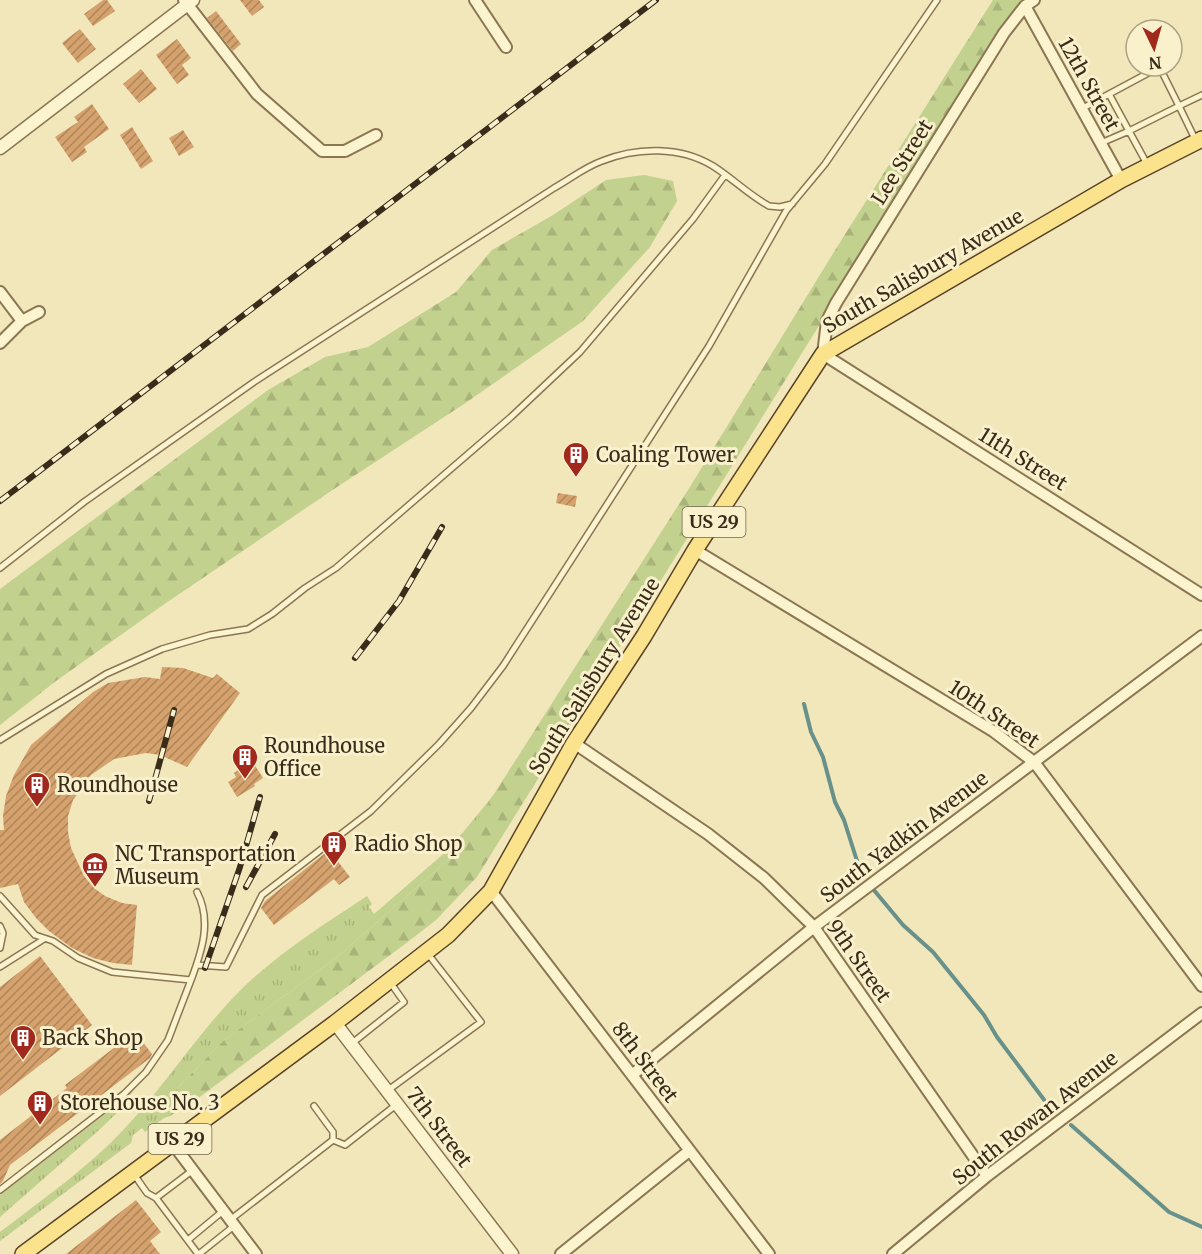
<svg xmlns="http://www.w3.org/2000/svg" width="1202" height="1254" viewBox="0 0 1202 1254" font-family="Merriweather,serif">
	<style>
		.grass { fill: url(#grass-tufts) }
		.forest { fill: url(#forest-firs) }
		.lines { fill: none; stroke-linecap: round; stroke-linejoin: round }
		.stream { stroke: #67918a; stroke-width: 4 }
		.building { fill: url(#building-hatch) }
		.service-casing { stroke: #8b7653; stroke-width: 8 }
		.minor-casing { stroke: #8b7653; stroke-width: 14 }
		.tertiary-casing { stroke: #8b7653; stroke-width: 15 }
		.primary-casing { stroke: #584328; stroke-width: 18 }
		.service { stroke: #fcf3cf; stroke-width: 5 }
		.minor { stroke: #fcf3cf; stroke-width: 10 }
		.tertiary { stroke: #fcf3cf; stroke-width: 12 }
		.primary { stroke: #fbe38e; stroke-width: 15 }
		.rail-casing { stroke: #392c1a; stroke-width: 6 }
		.rail { stroke: #f9f0cc; stroke-width: 4; stroke-dasharray: 11; stroke-linecap: butt }
		.labels { text-anchor: middle; stroke-width: 6; stroke-linejoin: round; paint-order: stroke }
		.shield { fill: #f9f0cc; stroke: #73674f; stroke-width: 1.5 }
		.shield-label { font-size: 18px; font-weight: bold; fill: #392c1a }
		.street-label { font-size: 20px; fill: #392c1a; stroke: #f9f0cc }
		.poi-label { font-size: 20px; fill: #392c1a; stroke: #f9f0cc; text-anchor: start }
	</style>
	<defs>
		<pattern id="grass-tufts" width="24" height="20" patternUnits="userSpaceOnUse" patternTransform="scale(1.5)"><rect width="24" height="20" fill="#c3d18e"/><path d="M3 7l-1-3M5 7V3M7 7l1-3M15 17l-1-3M17 17v-4M19 17l1-3" fill="none" stroke="#a8b47a"/></pattern>
		<pattern id="forest-firs" width="22" height="20" patternUnits="userSpaceOnUse" patternTransform="scale(1.5)"><rect width="22" height="20" fill="#c3d18e"/><path d="M5 1l3.5 6h-7zM16 11l3.5 6h-7z" fill="#a8b47a"/></pattern>
		<pattern id="building-hatch" width="6" height="6" patternUnits="userSpaceOnUse" patternTransform="scale(1.5)"><rect width="6" height="6" fill="#d5a26d"/><path d="M-1 1l2-2M0 6l6-6M5 7l2-2" fill="none" stroke="#ae8459"/></pattern>
	</defs>
	<rect width="100%" height="100%" fill="#f2e7bb"/>
	<path class="grass" d="M500,787l-43,65 -120,105 -114,84 -66,68 2,7h11l-6,2 -19,14 -3,-4 -9,7 -2,8 -131,98v-9c43,-33 89,-65 126,-105 37,-40 67,-86 104,-126 39,-42 90,-74 137,-105l5,8 -3,3 5,7 67,-58 19,-20z
		M142,1079l-24,33 -20,19 -98,86v-22l109,-84z"/>
	<path class="forest" d="M993,0h28l-544,877 -41,43 -23,18 -220,164 -23,14h-11l-2,-7 66,-68 114,-84 120,-105 231,-362 149,-243z
		M644,175l29,6 4,20 -27,46 -67,74 -119,83 -130,85 -171,116 -107,76 -56,44v-136l268,-199 57,-33 43,-10 88,-55 36,-42 61,-35 53,-35z"/>
	<g class="lines">
		<path class="stream" d="M804,704l7,28 12,25 12,45 9,18 14,44 7,12
			M873,889l30,36 30,27 51,63 13,22 51,68 7,6
			M1071,1125l98,87 33,15"/>
	</g>
	<path class="building" d="M103,0h4l8,11 -22,15 -9,-12z
		M240,0h19l5,7 -12,9z
		M216,11l25,33 -8,7 -26,-33z
		M80,29l16,20 -18,14 -16,-20z
		M177,39l14,19 -9,7 7,10 -12,9 -21,-29z
		M141,69l16,20 -18,14 -16,-19z
		M92,104l17,25 -25,18 3,5 -15,10 -17,-25 23,-15 -4,-5z
		M132,127l21,34 -12,8 -21,-34z
		M183,130l11,17 -15,9 -10,-18z
		M558,493l19,3 -2,11 -19,-4z
		M162,667l21,1 30,10 4,-4 23,19 -53,74 -27,-12 -14,-2 -32,6 -23,16 -18,25 -5,16v16l3,16 13,28 10,12 11,8 17,7 15,2 -5,60 -19,-2 -20,-5 -21,-10 -23,-17 -13,-13 -12,-16 -6,-18 -18,4v-58h4l-1,-14 3,-20 8,-21 17,-30 62,-53 15,-9 37,-6 15,2z
		M252,761l11,17 -9,6 1,2 -18,11 -9,-15 8,-5 -2,-4z
		M329,850l21,27 -11,8 -5,-6 -60,46 -13,-17 4,-7z
		M40,956l52,69 -92,71v-109z
		M135,1032l17,22 -2,4 -140,107 -7,16 -3,3v-44l67,-52 -2,-3z
		M136,1200l25,32 -11,9 10,13h-94z"/>
	<g class="lines">
		<g class="service-casing">
			<path id="service" d="M1083,108l69,-37 9,-1 18,36 23,-11
				M1101,143l28,-12 -20,-37
				M1147,164l-18,-33 50,-25 17,35
				M0,568l84,-66 170,-120 300,-194c16,-9 31,-21 48,-27 35,-14 78,-15 111,5 19,12 36,29 56,40l11,1 12,-3
				M0,740l106,-66 56,-25 48,-14 38,-6 24,-15 33,-26 31,-20 175,-151 69,-65 113,-133 32,-44
				M0,896l35,39 18,6 25,17 34,14 79,8 -23,60 -22,32 -22,22 -124,96
				M0,926l3,7 -3,15
				M197,965l29,2 36,-72 109,-84 68,-67 32,-36 32,-42 206,-320 77,-135 39,-47 112,-164
				M0,967l44,-28
				M191,980c11,-29 21,-59 6,-88
				M351,1044l53,-42 -14,-20
				M387,1091l94,-69 -53,-68
				M333,1140l12,5 51,-40
				M193,1170l-37,28 42,56
				M133,1173l14,20 9,5
				M230,1220l103,-80v-8l-19,-26
				M188,1240l35,-29
				M199,1254l35,-28"/>
		</g>
		<g class="minor-casing">
			<path id="minor" d="M184,0l73,94 65,57h23l31,-16
				M475,0l31,47
				M1034,0l-9,6 -21,27 -168,270 -9,18 -4,33 379,241
				M1025,6l96,174
				M0,292l22,29
				M0,343l22,-22 17,-9
				M695,550l298,181 41,31 168,224
				M574,743l134,91 56,44 50,49 173,249
				M491,891l278,363
				M632,1075l182,-148 388,-291
				M173,1144l83,110
				M561,1254l128,-103
				M893,1254l94,-78 215,-163"/>
		</g>
		<g class="tertiary-casing">
			<path id="tertiary" d="M0,148l193,-148
				M335,1023l177,231"/>
		</g>
		<g class="primary-casing">
			<path id="primary" d="M23,1254l312,-231 113,-88 43,-44 83,-148 70,-107 51,-86 128,-196 298,-174 81,-41"/>
		</g>
		<use href="#service" class="service"/>
		<use href="#minor" class="minor"/>
		<use href="#tertiary" class="tertiary"/>
		<use href="#primary" class="primary"/>
		<g class="rail-casing">
			<path id="rail" d="M0,501l656,-501
				M355,658l44,-57 43,-74
				M149,801l25,-91
				M246,887l29,-53
				M205,968l35,-101 20,-70"/>
		</g>
		<use href="#rail" class="rail"/>
	</g>
	<defs>
		<g id="building-pin" transform="scale(1.35)"><path d="M0 17L-7.5 6A9.5 9.5 0 1 1 7.5 6Z" fill="#a1281d" stroke="#f9f0cc"/><path d="M-4-6H4V6H1V3H-1V6H-4ZM-2.5-4.3h1.7v1.8h-1.7ZM.8-4.3h1.7v1.8H.8ZM-2.5-1h1.7V.8h-1.7ZM.8-1h1.7V.8H.8Z" fill="#fff"/></g>
		<g id="museum-pin" transform="scale(1.35)"><path d="M0 17L-7.5 6A9.5 9.5 0 1 1 7.5 6Z" fill="#a1281d" stroke="#f9f0cc"/><path d="M0-6L6-3V-2H-6V-3ZM-5-1h2V3h-2ZM-1-1h2V3h-2ZM3-1h2V3H3ZM-6 4H6V6H-6Z" fill="#fff"/></g>
	</defs>
	<g fill-rule="evenodd">
		<use href="#building-pin" x="576" y="455"/>
		<use href="#building-pin" x="245" y="757"/>
		<use href="#building-pin" x="37" y="785"/>
		<use href="#building-pin" x="334" y="844"/>
		<use href="#museum-pin" x="95" y="865"/>
		<use href="#building-pin" x="23" y="1038"/>
		<use href="#building-pin" x="40" y="1103"/>
	</g>
	<g class="labels">
		<g class="shield">
			<rect x="682.5" y="507" width="63" height="30" rx="4.5"/>
			<rect x="148.5" y="1124" width="63" height="30" rx="4.5"/>
		</g>
		<g class="shield-label">
			<text x="714" y="528">US 29</text>
			<text x="180" y="1145">US 29</text>
		</g>
		<g class="street-label">
			<text transform="translate(1089 84) rotate(61)" y="7">12th Street</text>
			<text transform="translate(902 162) rotate(-58)" y="7">Lee Street</text>
			<text transform="translate(923 271) rotate(-30)" y="7">South Salisbury Avenue</text>
			<text transform="translate(1023 459) rotate(32)" y="7">11th Street</text>
			<text transform="translate(594 676) rotate(-58)" y="7">South Salisbury Avenue</text>
			<text transform="translate(994 714) rotate(34)" y="7">10th Street</text>
			<text transform="translate(904 837) rotate(-37)" y="7">South Yadkin Avenue</text>
			<text transform="translate(859 961) rotate(55)" y="7">9th Street</text>
			<text transform="translate(645 1062) rotate(53)" y="7">8th Street</text>
			<text transform="translate(1035 1118) rotate(-38)" y="7">South Rowan Avenue</text>
			<text transform="translate(439 1127) rotate(53)" y="7">7th Street</text>
		</g>
		<g class="poi-label">
			<text x="596" y="462">Coaling Tower</text>
			<text x="264" y="753">Roundhouse<tspan x="264" dy="23">Office</tspan></text>
			<text x="57" y="792">Roundhouse</text>
			<text x="354" y="851">Radio Shop</text>
			<text x="115" y="861">NC Transportation<tspan x="115" dy="23">Museum</tspan></text>
			<text x="42" y="1045">Back Shop</text>
			<text x="60" y="1110">Storehouse No. 3</text>
		</g>
	</g>
	<g transform="translate(1154 48) rotate(175)"><circle r="28" fill="#f9f0cc" stroke="#aca285" stroke-width="1.5"/>
	<path d="M0-4.5L10 22L0 15L-10 22Z" fill="#a1281d"/>
	<text y="-9" font-size="16" font-weight="bold" text-anchor="middle" fill="#392c1a">N</text>
	</g>
</svg>
